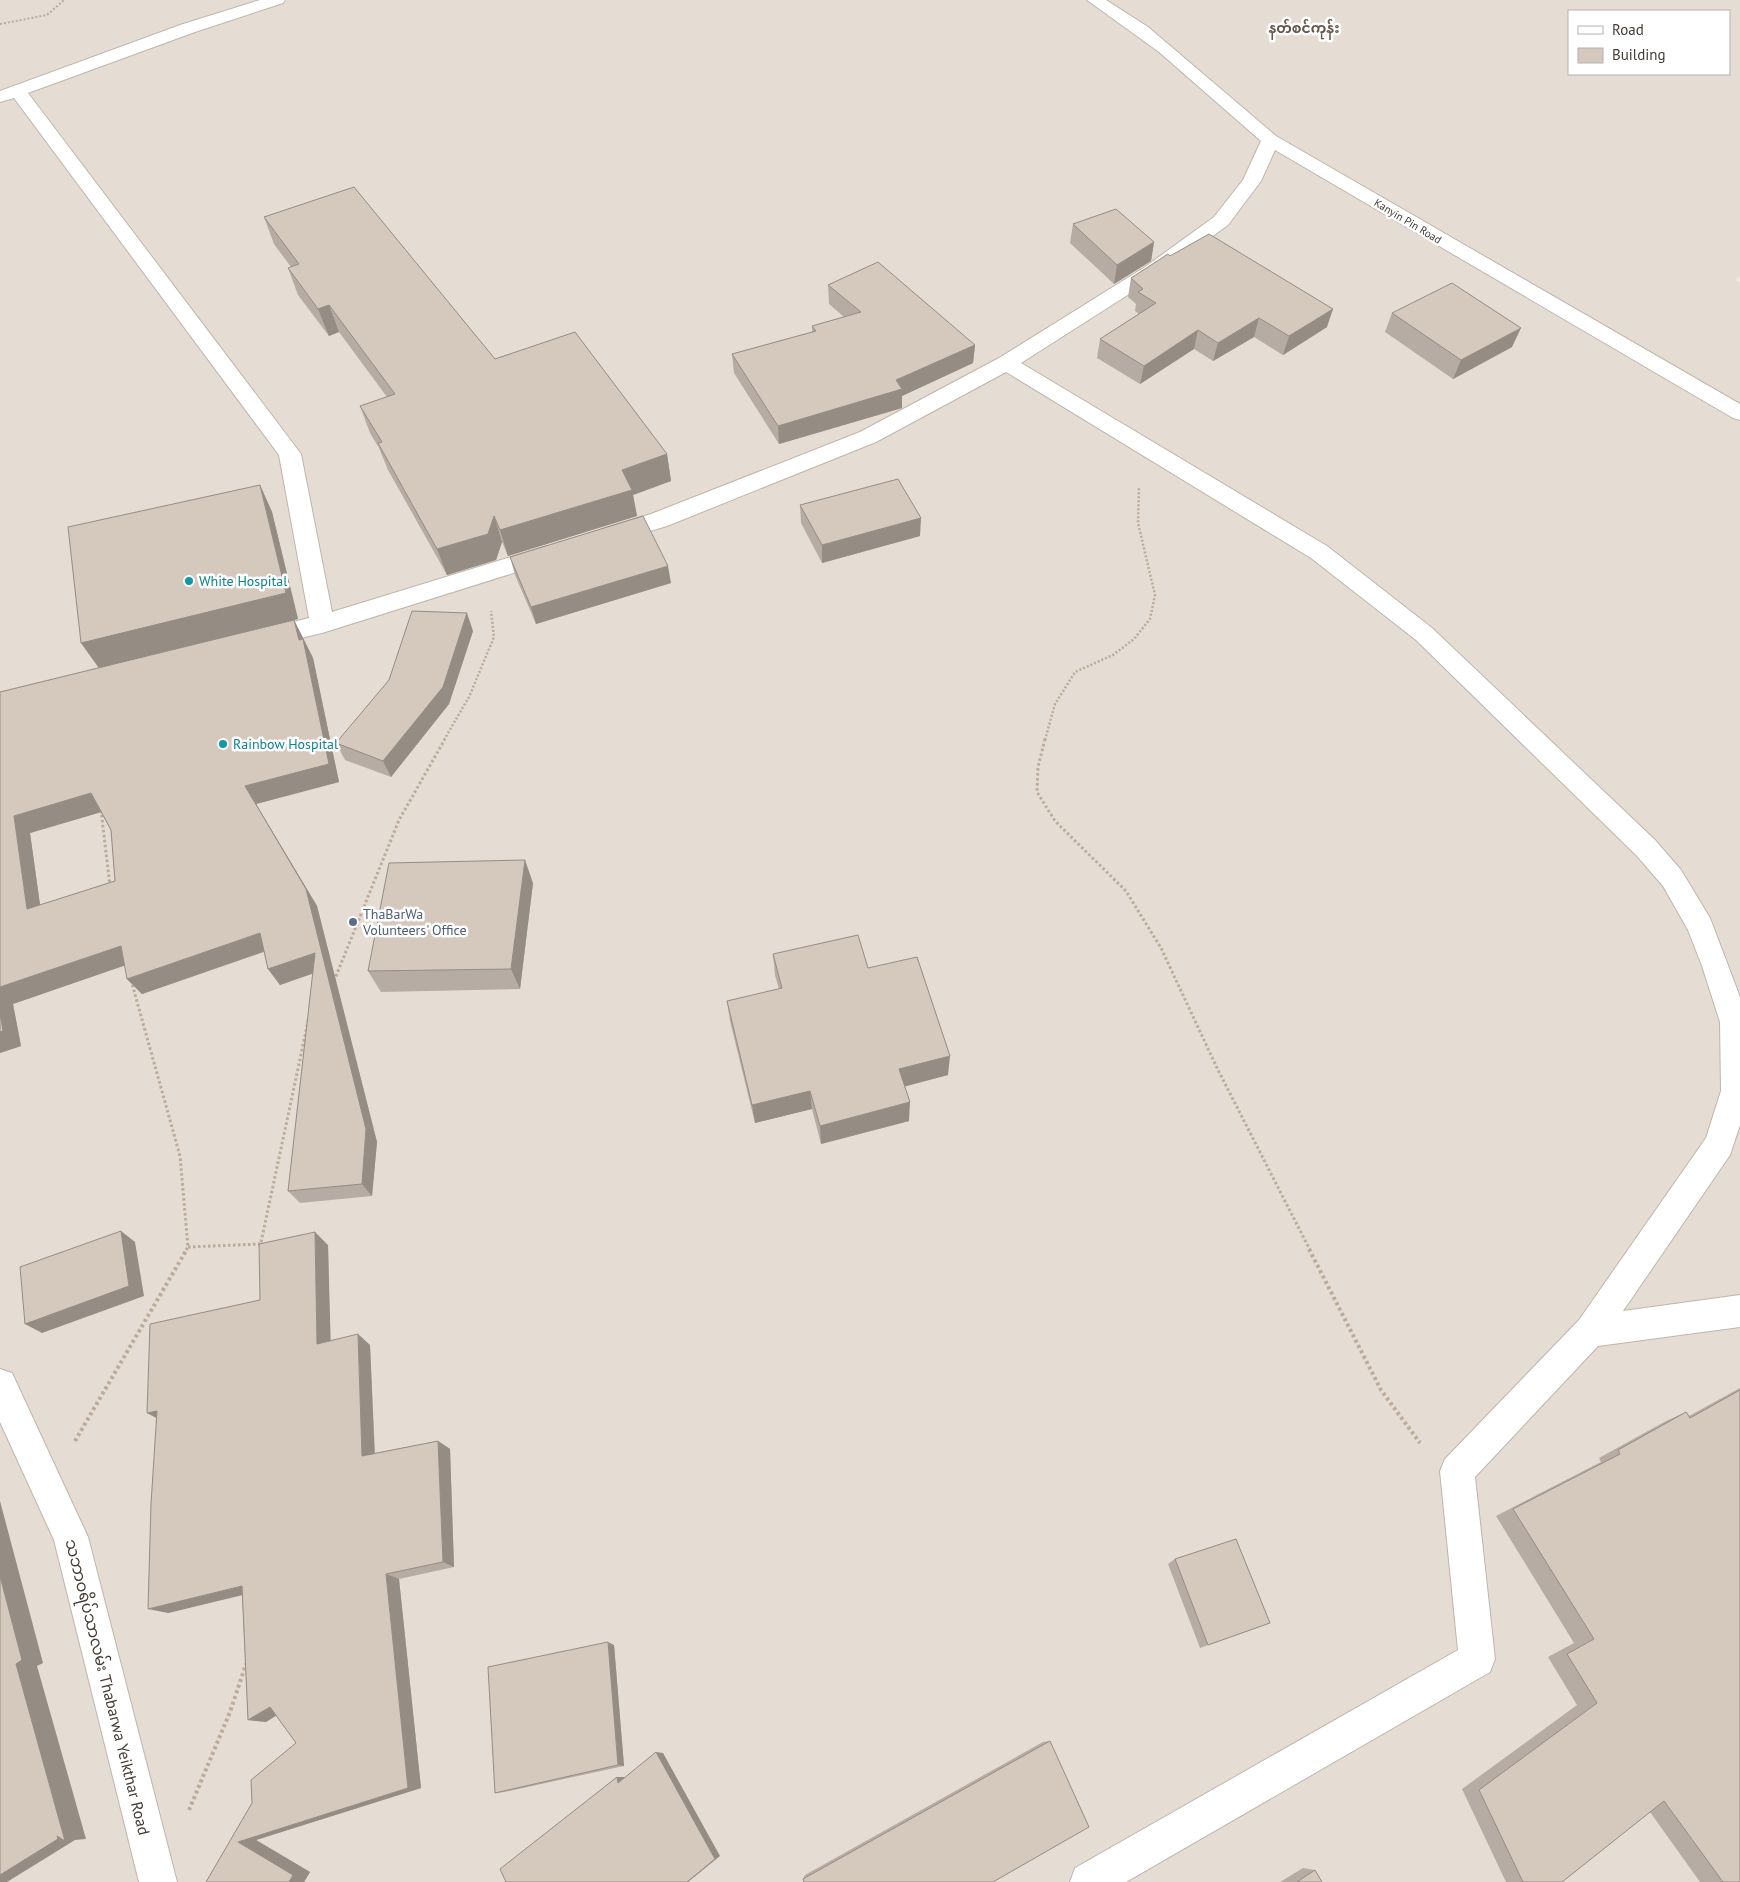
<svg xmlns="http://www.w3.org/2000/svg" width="1740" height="1882" viewBox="0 0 1740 1882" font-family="'PT Sans','Noto Sans Myanmar',sans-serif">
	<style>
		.residential { fill: #e5dcd3; fill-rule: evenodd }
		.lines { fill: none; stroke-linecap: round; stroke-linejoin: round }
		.minor-casing { stroke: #bfb5ab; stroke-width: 2 }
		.path-far3 { stroke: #bdab99; stroke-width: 2; stroke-dasharray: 2 2; stroke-linecap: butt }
		.path-far2 { stroke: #bdab99; stroke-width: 2.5; stroke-dasharray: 2 2; stroke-linecap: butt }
		.path-far1 { stroke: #bdab99; stroke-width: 3; stroke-dasharray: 2.5 2.5; stroke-linecap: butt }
		.path { stroke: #bdab99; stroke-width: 4; stroke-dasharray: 3 3; stroke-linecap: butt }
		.minor { fill: #fff; fill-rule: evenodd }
		.wall { fill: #b7aca3; fill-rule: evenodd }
		.shaded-wall { fill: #958c84 }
		.building { fill: #d5c8bd; stroke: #958c84; fill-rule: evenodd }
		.culture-dot { fill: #0f9aa8; stroke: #fff; stroke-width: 2 }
		.service-dot { fill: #5c6f8a; stroke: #fff; stroke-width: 2 }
		.labels { text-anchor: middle; stroke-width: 5; stroke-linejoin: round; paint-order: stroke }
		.far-street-label { font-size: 11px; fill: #433b35; stroke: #fff }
		.far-quarter-label { font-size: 14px; font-weight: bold; fill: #66574c; stroke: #fff }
		.culture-label { font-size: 14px; fill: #0d838f; stroke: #fff; text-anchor: start }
		.service-label { font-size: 14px; fill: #4e5e75; stroke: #fff; text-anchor: start }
		.near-street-label { font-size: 16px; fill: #433b35; stroke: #fff }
	</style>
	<rect width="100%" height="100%" fill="#f1ebe4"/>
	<path class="residential" d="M0,0h1740v276l-4,4 4,3v1599h-1740zM1569,11h160v63h-160z"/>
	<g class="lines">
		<g class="minor-casing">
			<path id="minor" d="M260,0h25l-2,3 -88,29 -167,61 273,361 31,158 215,-66 8,2 3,6 -3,6 -233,73 -60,14 -8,-3 -4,-6 4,-6 55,-14 -30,-163 -265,-357 -14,4v-11l183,-67z
				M1087,0h19l42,27 128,109 464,268v16l-7,-2 -458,-268 -14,31 -33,44 -69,50 -138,88 306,183 105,82 223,212 26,30 29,48 30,79v128l-10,30 -107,156 117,-16v32l-142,19 -123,131 20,182 -5,13 -364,210h-56l5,-14 383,-218 -18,-179 5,-12 134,-139 127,-182 15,-47 -1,-69 -18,-56 -14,-36 -25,-44 -26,-30 -221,-216 -105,-82 -305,-186 -130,70 -209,84 -57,17 -8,-2 -3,-6 3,-6 49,-15 209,-82 139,-74 146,-91 69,-50 29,-37 18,-39 -102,-89z
				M0,1369l12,4 76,164 89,345h-38l-85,-342 -54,-118z"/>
		</g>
		<path class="path-far3" d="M0,24l47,-9 17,-15"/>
		<path class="path-far2" d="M444,740l25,-43 25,-60 -3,-26
			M1045,740l10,-36 20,-32 38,-17 21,-16 16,-20 5,-24 -17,-72 1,-36"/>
		<path class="path-far1" d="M1045,739l-7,28 -1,25 18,29 71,70 35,57 57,122 92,180
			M101,810l9,76
			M131,980l49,176 8,91 -2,3
			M334,981l65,-161 46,-81
			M188,1247l72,-3
			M260,1247l49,-230"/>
		<path class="path" d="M1309,1249l72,141 39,53
			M75,1441l112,-192
			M189,1810l41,-98 16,-48"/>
		<use href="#minor" class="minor"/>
	</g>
	<path class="wall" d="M264,217l231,142 172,95 4,27 -38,14 4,21 -129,40 -6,-14 -6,18 -49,15 -59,-105 -9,-22 -9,-15 -10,-27 27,-9 -48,-65 -10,4 -31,-41 -10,-27 3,-1 -17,-23z
		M1073,224l81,18 -3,19 -37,23 -44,-41z
		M1170,256l157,71 -44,28 -29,-18 -41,24 -19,-12 -54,35 -43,-26 3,-19 39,-25 -4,-3 1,-7 -8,-7 3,-19z
		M828,285l147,60 -2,18 -71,33v12l-123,36 -45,-71 -2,-19 80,-22v-6l32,-9 -15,-13z
		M1392,313l120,34 -59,32 -68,-47z
		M260,485l12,27 26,107 -167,41 163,-40 19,38 26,124 -83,22 61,102 60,236 -5,54 -72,7 -12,-12 25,-218 -33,12 -12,-16 -4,-17 -122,42 -15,-15 -2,-14 -112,39 8,42 -21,7v-361l99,-24 -18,-25zM101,812l10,18 4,51 -75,24 -10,-72z
		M800,505l120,31 -98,27 -21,-40z
		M510,557l161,26 -135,41 -21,-49z
		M473,631l-24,73 -58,73 -46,-17 -9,-17z
		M533,883l-13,106 -139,3 -13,-21z
		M773,954l95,14 80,107 -43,11 4,35 -88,23 -9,-35 -57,14 -25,-102 -3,-20 52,-12 -4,-14z
		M328,1245l2,95 40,5 5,108 63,-12 12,8 4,118 -55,12 22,209 -165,52 54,32 -6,10h-98l90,-139 -20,-28 -10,7 -18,-2 -6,-125 -74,18 -12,-195 -9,-5 113,-113z
		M1740,1388v494h-40l-50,-70 -88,70h-56l-44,-93 115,-84 -29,-48 26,-14 -78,-127 105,-54 -2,-4 67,-37 20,-9 3,4z
		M1175,1559l95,64 -70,25 -32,-84z
		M614,1645l10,121 -120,26 -9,1z
		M1050,1741l-247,138 2,-4 238,-133z
		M1303,1868l12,2 7,12h-42z"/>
	<path class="shaded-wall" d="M1154,242l-3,19 -37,23 3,-19z
		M329,305l10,27 -10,4 -11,-27z
		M1333,309l-6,18 -44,28 6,-19z
		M1259,318l-5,19 -41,24 5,-18z
		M1521,328l-9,19 -59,32 8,-19z
		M1198,330l-4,19 -54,35 4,-18z
		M975,345l-2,18 -71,33v12l-123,36 -1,-18 118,-46z
		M667,454l4,27 -38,14 4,21 -129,40 -8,-26 122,-60z
		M260,485l12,27 26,107 -199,49 -18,-25z
		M494,516l8,26 -6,18 -49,15 -10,-26z
		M921,518l-1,18 -98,27v-18z
		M668,566l3,17 -135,41 -5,-17z
		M467,613l6,18 -24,73 -58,73 -8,-16z
		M294,620l19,38 26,124 -83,22 61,102 60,236 -5,54 -10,-12 -36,-215 -46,16 -12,-16 47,-16 -70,-167 54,-146z
		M91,793l14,18 -75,22 13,93 -16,-17 -13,-93z
		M525,860l8,23 -13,106 -9,-20z
		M260,933l11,16 -129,45 -15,-15z
		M121,946l14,16 -122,42 8,42 -21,7v-66z
		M950,1056l-2,19 -49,13v-19z
		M810,1091l2,18 -57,14 -3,-18z
		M910,1102l-1,19 -88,23 -1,-18z
		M121,1231l14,11 9,54 -102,37 -17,-9z
		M315,1232l13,13 3,109 -14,-10z
		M358,1334l12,11 5,119 -13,-8z
		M157,1411l8,11 -18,-9z
		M438,1441l12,8 4,118 -11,-5z
		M0,1501l43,162 -6,3 49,173 -11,1 -68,42h-7v-7l16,-211 -16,-88z
		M386,1574l13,5 22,209 -165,52 54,32 -6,10h-15l-51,-40 170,-54z
		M242,1586l17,5 -91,22 -20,-4z
		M608,1642l6,3 10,121 -6,-1z
		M270,1707l17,2 -21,13 -18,-2z
		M656,1752l7,1 57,103 -32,26h-1z
		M617,1777h8l-7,6z"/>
	<path class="building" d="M354,187l141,172 80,-27 92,122 -45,16 10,20 -132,40 -6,-14 -6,18 -51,15 -59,-106 4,-1 -22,-36 35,-12 -66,-89 -11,4 -30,-41 11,-4 -35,-47z
		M1116,209l38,33 -37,23 -44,-41z
		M1209,234l124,75 -44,27 -30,-18 -41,25 -20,-13 -54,36 -44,-27 56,-36 -18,-11 5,-3 -12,-11 37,-24 2,2z
		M878,262l97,83 -79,35 6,9 -124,37 -46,-72 84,-23 -4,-5 49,-14 -33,-27z
		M1452,283l69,45 -60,32 -69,-47z
		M898,479l23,39 -99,27 -22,-40z
		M260,485l26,108 -205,50 -13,-116z
		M643,516l25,50 -137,41 -21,-50z
		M412,611l55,2 -24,74 -60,74 -47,-18 53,-63z
		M294,620l5,20 4,-1 26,125 -84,22 61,103 60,240 -4,55 -74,7 27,-238 -47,16 -8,-36 -133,46 -6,-33 -121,41v-295zM91,793l20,37 4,51 -88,28 -13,-93z
		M525,860l-14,109 -143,2 21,-108z
		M858,935l10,33 49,-11 33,99 -51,13 11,33 -90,24 -10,-35 -58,14 -25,-104 55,-13 -9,-34z
		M0,1013l3,18 -3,1z
		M121,1231l8,55 -104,38 -5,-57z
		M315,1232l2,112 41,-10 4,122 76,-15 5,121 -57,12 22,214 -170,54 55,33 -4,7h-83l46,-79 -1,-23 45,-37 -26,-36 -22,13 -6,-134 -94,23 3,-105 6,-93 -10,2 3,-89 110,-24 -1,-56z
		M1740,1390v492h-17l-59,-81 -102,81h-39l-44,-92 118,-87 -30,-49 27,-15 -81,-130 107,-55 -2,-4 68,-38 4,6z
		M1236,1539l34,84 -62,22 -33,-86z
		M0,1576l22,84 -6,4 49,177 -8,-5 1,3 -58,36z
		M608,1642l10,123 -123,28 -7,-126z
		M1050,1741l39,86 -96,55h-189l-1,-3z
		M656,1752l59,107 -28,23h-181l-6,-13 117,-92 1,6z
		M1315,1870l7,12h-25z"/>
	<g class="culture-dot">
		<circle cx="189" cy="581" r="5"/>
		<circle cx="223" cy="744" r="5"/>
	</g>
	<circle class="service-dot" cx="353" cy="922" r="5"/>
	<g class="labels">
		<g class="far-street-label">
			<text transform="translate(1408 221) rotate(31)" y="4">Kanyin Pin Road</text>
		</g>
		<g class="far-quarter-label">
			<text x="1304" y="33">နတ်စင်ကုန်း</text>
		</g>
		<g class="culture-label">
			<text x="199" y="586">White Hospital</text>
			<text x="233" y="749">Rainbow Hospital</text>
		</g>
		<g class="service-label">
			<text x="363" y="919">ThaBarWa<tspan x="363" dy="16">Volunteers' Office</tspan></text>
		</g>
		<g class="near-street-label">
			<text transform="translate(108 1687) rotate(76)" y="6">သဘာဝရိပ်သာလမ်း Thabarwa Yeikthar Road</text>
		</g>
	</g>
	<rect x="1568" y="10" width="162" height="65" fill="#ffffff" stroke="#b4b1ae"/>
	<rect x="1578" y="26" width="25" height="8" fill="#ffffff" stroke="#b4b1ae"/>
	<text x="1612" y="35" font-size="15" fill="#433b35">Road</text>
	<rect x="1578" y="48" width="25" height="15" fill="#d5c8bd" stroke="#b4b1ae"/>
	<text x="1612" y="60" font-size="15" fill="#433b35">Building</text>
</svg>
